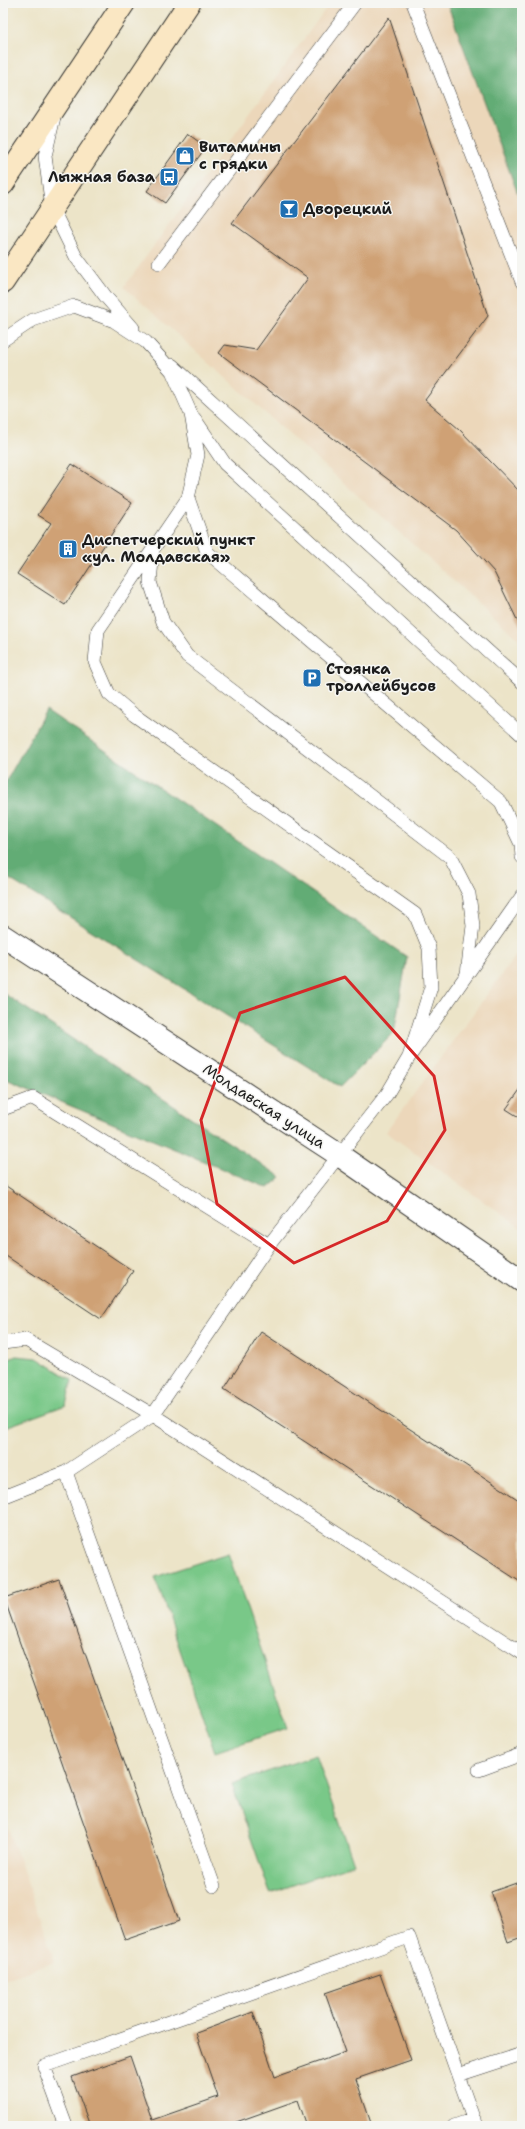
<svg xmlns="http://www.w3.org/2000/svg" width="525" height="2129" viewBox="0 0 525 2129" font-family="'Shantell Sans',sans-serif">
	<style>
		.built { fill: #ecd7ba }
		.green { fill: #79c888; stroke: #4a7252 }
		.forest { fill: #62ac74; stroke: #3f6448 }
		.building { fill: #cfa174 }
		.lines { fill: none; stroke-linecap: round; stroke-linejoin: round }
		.service-casing { stroke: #3b3a36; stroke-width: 14 }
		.tertiary-casing { stroke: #3b3a36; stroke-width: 24 }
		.secondary-casing { stroke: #3b3a36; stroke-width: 24 }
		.service { stroke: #fff; stroke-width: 13 }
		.tertiary { stroke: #fff; stroke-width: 22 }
		.secondary { stroke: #fae7c3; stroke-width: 22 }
		.marked { fill: none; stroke: #d62828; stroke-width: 3; stroke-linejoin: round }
		.labels { text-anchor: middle; stroke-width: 3; stroke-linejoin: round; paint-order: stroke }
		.poi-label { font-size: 15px; font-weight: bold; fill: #1c1c1c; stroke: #f6f6f2; text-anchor: start }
		.street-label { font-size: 15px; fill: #1c1c1c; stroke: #f6f6f2 }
	</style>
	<rect width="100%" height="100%" fill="#f6f6f2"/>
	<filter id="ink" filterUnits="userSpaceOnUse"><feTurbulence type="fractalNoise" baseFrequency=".025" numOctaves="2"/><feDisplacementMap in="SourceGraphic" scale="8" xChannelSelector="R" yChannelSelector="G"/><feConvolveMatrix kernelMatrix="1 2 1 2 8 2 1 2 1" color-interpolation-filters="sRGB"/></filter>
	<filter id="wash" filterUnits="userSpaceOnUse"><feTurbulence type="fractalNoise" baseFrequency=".012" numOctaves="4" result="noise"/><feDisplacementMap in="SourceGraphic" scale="16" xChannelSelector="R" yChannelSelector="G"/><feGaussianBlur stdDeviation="0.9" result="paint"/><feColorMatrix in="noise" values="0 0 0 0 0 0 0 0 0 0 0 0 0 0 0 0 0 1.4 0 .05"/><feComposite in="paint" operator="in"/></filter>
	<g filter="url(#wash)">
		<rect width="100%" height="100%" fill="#ece4c8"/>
		<path class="built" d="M330,3h117l75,202v437l-398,-355z
			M522,947v282l-136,-97z
			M3,1813l52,149 -52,18z"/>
		<path class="green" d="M16,1356l21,2 35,22 -6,25 -63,23v-66z
			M228,1553l60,175 -73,24 -60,-175z
			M316,1755l38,109 -84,29 -38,-109z"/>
		<path class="forest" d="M447,3h75v202z
			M46,710l361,247 -13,76 -54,54 -337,-212v-88z
			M3,993l278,184 -13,11 -262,-109 -3,2z"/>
		<g id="blocks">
			<path class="building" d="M389,17l99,299 -63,84 34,29 63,65v136l-28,-58 -38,-42 -237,-177 6,-8 31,5 52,-72 -76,-55z
				M188,134l18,13 -41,56 -18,-12z
				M72,464l60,39 -67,102 -48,-31 34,-51 -13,-8z
				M522,1087v32l-16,-10z
				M3,1184l130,87 -32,48 -98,-65z
				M261,1332l261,170v81l-298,-194z
				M59,1579l120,342 -54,19 -121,-342z
				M522,1881v56l-14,5 -17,-50z
				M380,1974l31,86 -55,19 16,47h-65l-9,-26 -73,26h-135l-18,-49 58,-21 22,64 66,-23 -22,-64 57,-21 22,65 71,-25 -21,-59z"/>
		</g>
	</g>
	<g filter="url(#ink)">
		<use href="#blocks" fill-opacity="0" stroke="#3b3a36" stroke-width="1"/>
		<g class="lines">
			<g class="service-casing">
				<path id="service" d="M413,3l109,279
					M54,117l-9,39 7,52 24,49 30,40 27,31
					M159,263l196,-260
					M3,340l30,-20 41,-14 40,15 32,21 26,29 19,43 7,41 -10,43 -90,132 -3,32 14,32 25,21 281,199 14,34 2,39 -22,70
					M172,365l350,317
					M194,418l31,46 297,271
					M188,498l19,54 294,250 20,42 1,13
					M153,551l-3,31 13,40 24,34 263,201 19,37 4,32 -6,48
					M3,1109l30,-11 236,147
					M3,1343l23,-3 127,75 369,238
					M66,1472l148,414
					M3,1497l63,-25 87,-57 116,-170 118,-151 22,-37 113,-161
					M479,1770l43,-16
					M458,2075l64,-21
					M66,2126l-22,-60 365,-129 67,189
					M454,2126l20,-7"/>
			</g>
			<g class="tertiary-casing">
				<path id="tertiary" d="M3,936l336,219 183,126"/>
			</g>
			<g class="secondary-casing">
				<path id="secondary" d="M3,184l121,-181
					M3,282l186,-279"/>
			</g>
			<use href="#service" class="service"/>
			<use href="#tertiary" class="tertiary"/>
			<use href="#secondary" class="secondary"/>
		</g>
	</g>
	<path class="marked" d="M345,977l89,99 11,54 -58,91 -93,42 -77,-59 -16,-84 39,-107z"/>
	<defs>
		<g id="shop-square" transform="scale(1)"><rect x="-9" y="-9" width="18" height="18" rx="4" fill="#1f6fb2" stroke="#f6f6f2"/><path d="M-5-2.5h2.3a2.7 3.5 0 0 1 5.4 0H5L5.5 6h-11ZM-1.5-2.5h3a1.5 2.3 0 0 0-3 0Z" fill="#fff"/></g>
		<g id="bus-square" transform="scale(1)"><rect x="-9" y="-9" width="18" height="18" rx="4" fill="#1f6fb2" stroke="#f6f6f2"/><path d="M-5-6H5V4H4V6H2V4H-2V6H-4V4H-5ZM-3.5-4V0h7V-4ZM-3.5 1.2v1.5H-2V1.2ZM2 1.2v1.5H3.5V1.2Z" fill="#fff"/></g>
		<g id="bar-square" transform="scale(1)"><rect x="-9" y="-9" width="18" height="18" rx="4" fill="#1f6fb2" stroke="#f6f6f2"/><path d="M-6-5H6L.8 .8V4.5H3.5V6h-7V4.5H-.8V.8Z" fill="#fff"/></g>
		<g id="building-square" transform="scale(1)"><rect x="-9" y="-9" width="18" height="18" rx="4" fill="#1f6fb2" stroke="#f6f6f2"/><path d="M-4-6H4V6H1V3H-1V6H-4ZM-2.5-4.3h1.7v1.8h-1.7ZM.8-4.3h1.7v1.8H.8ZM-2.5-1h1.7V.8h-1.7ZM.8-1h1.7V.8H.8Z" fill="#fff"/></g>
		<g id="parking-square" transform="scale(1)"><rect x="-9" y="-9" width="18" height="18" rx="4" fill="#1f6fb2" stroke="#f6f6f2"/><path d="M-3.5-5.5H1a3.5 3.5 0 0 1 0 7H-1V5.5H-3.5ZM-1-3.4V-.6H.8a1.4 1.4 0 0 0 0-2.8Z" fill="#fff"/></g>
	</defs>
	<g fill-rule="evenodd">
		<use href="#shop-square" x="185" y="156"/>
		<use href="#bus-square" x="169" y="177"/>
		<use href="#bar-square" x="289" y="209"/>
		<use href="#building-square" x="68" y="549"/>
		<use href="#parking-square" x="312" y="678"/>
	</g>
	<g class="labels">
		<g class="poi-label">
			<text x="199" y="152">Витамины<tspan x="199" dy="17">с грядки</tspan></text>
			<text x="155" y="182" text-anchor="end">Лыжная база</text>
			<text x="303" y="214">Дворецкий</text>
			<text x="82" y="545">Диспетчерский пункт<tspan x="82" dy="17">«ул. Молдавская»</tspan></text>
			<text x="326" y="674">Стоянка<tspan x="326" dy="17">троллейбусов</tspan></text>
		</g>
		<g class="street-label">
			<text transform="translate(264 1106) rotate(33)" y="5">Молдавская улица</text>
		</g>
	</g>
	<rect width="525" height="2129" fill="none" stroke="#f6f6f2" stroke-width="16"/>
</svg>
